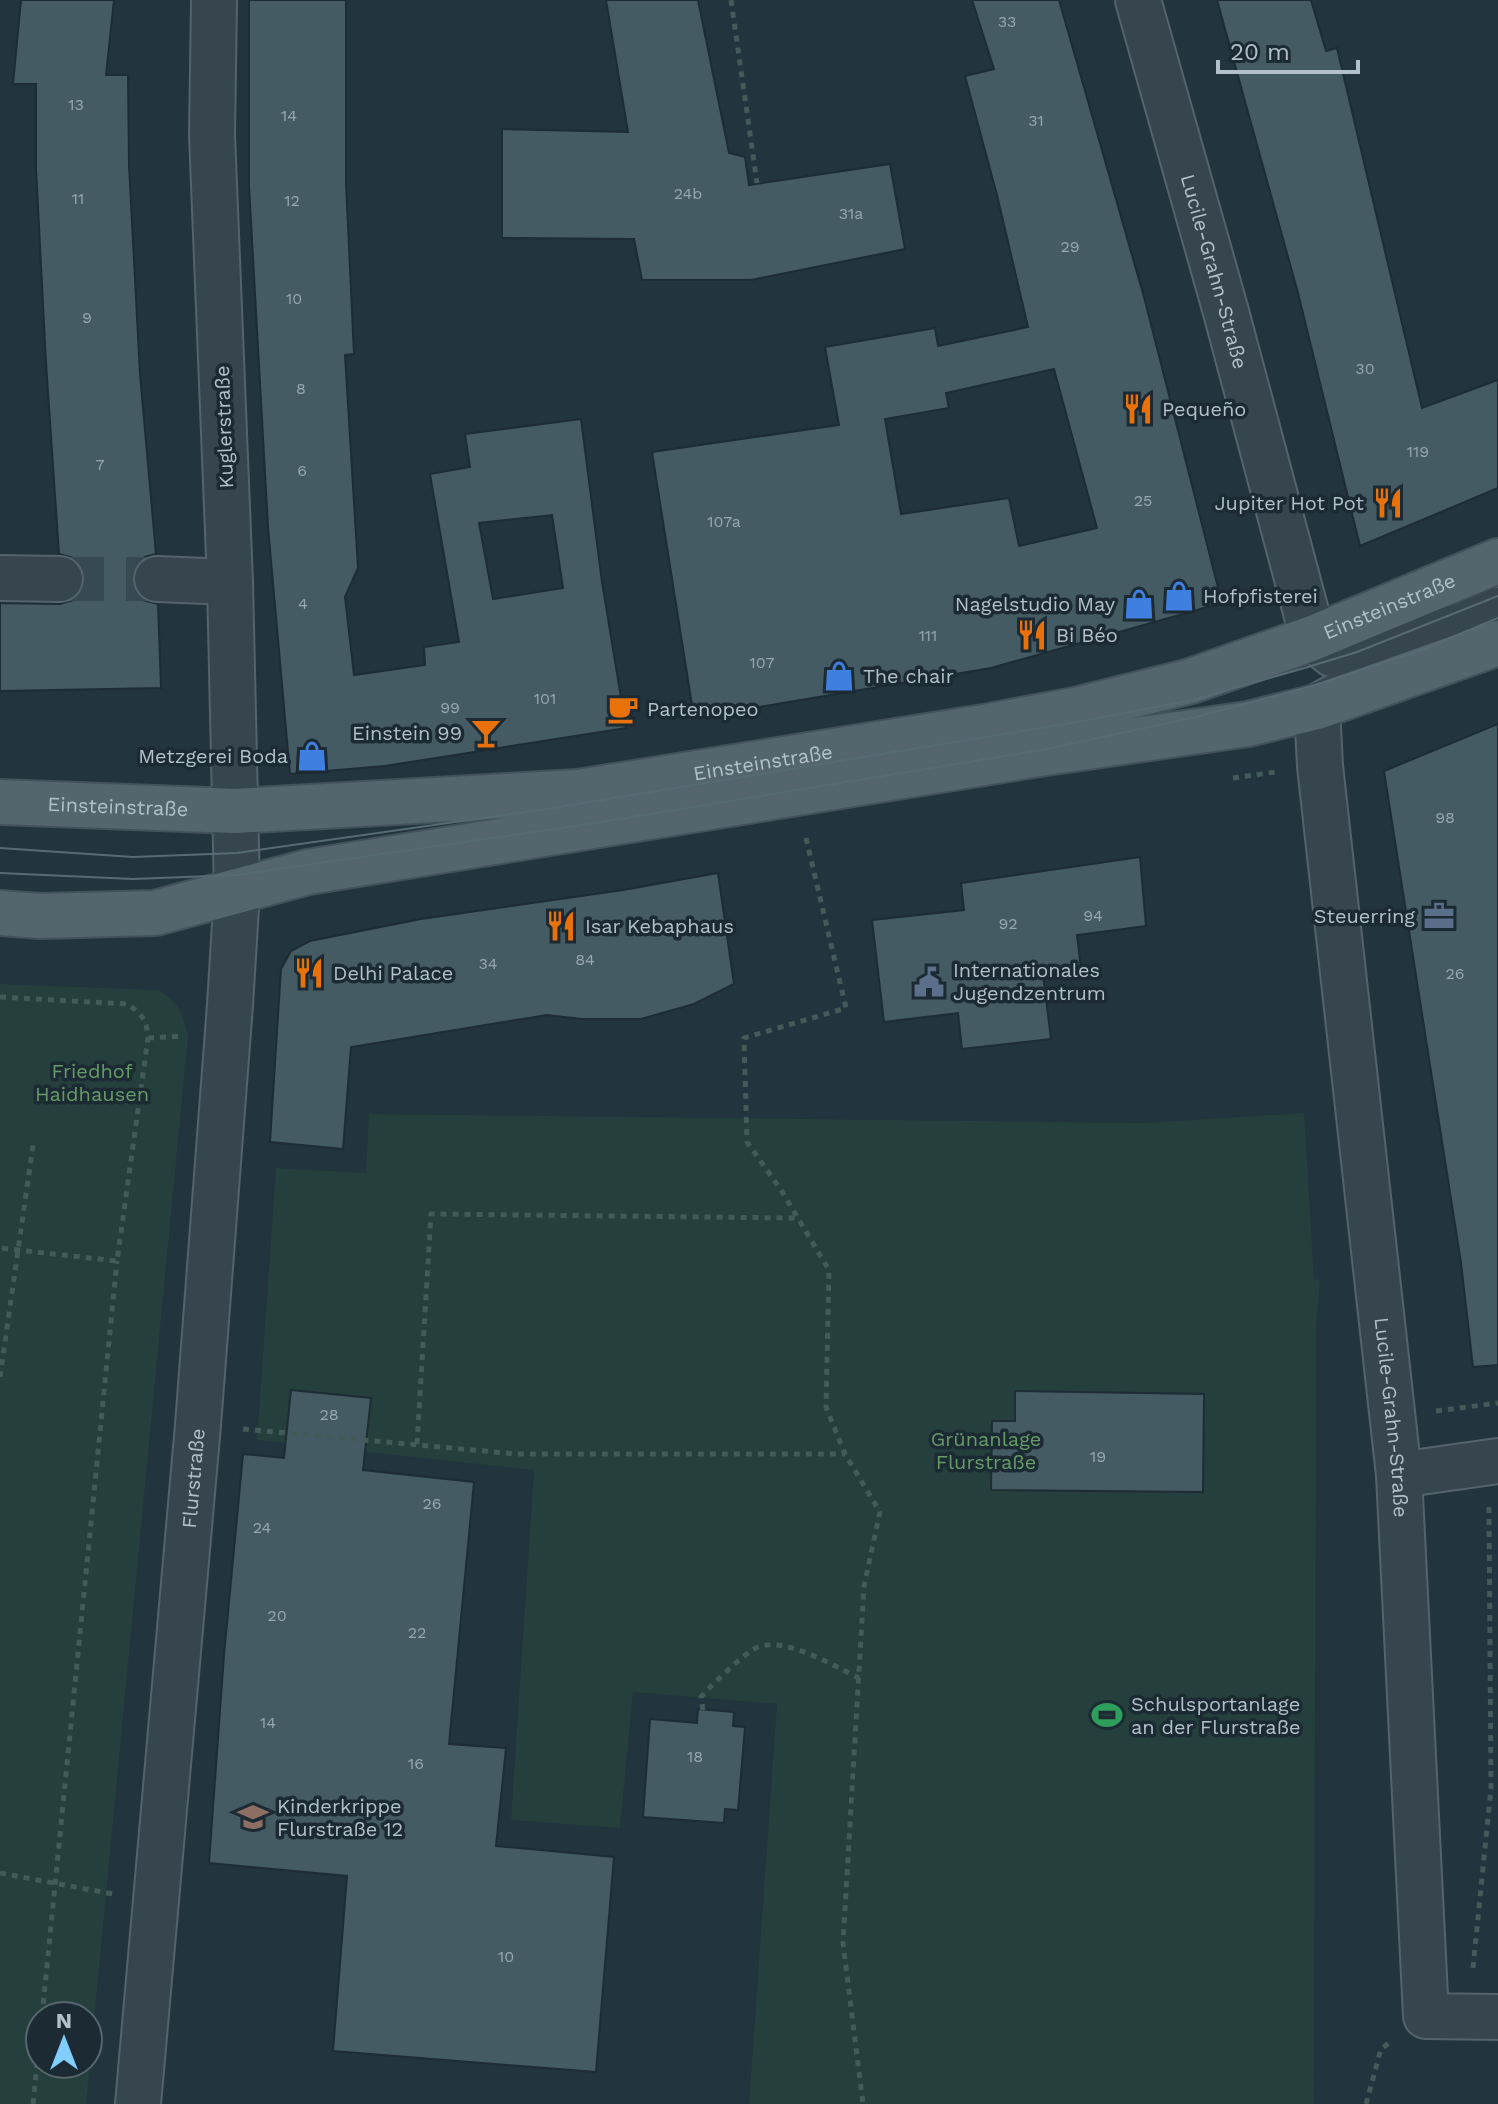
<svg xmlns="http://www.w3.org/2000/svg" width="1498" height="2104" viewBox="0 0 1498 2104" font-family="'Work Sans',sans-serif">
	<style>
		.green { fill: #243f3c; fill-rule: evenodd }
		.building { fill: #455b64; stroke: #1d2c35; stroke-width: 2; fill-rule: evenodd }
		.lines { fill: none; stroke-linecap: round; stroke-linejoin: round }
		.minor-tunnel { stroke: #374953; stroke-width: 44; stroke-dasharray: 44 22; stroke-linecap: butt }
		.minor-casing { stroke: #54636c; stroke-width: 48 }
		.major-casing { stroke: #42515a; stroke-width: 48 }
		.path { stroke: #425b58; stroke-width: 5; stroke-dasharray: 6 6; stroke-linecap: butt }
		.minor { stroke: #36454e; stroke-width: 44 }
		.major { stroke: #54656e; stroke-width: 44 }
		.tram { stroke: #576b75; stroke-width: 2 }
		.labels { text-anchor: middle; stroke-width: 7; stroke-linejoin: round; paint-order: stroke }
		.number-label { font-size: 16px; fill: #96a7b0 }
		.street-label { font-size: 20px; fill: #b1c0c9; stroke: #1b2a33 }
		.poi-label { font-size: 20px; fill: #b1c0c9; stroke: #1b2a33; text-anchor: start }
		.park-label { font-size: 20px; fill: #679c67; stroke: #1b2a33 }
	</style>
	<rect width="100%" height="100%" fill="#22343e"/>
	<path class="green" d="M0,984l158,6c21,12 25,24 30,46l-102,1068h-86zM40,2016h48v48h-48z
		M1304,1113l10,166 6,1 -4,46 -2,778h-565l28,-400 -144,-12 -13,136 -109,-8 23,-350 -277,-30 19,-272 90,5 3,-59 775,9z"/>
	<path class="building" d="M21,0h93l-8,75h22l1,90 11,209 16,180 -11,3 -9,8 -4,14 3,12 8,9 15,4 3,84 -161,3v-88l60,1 13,-4 8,-8 4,-12 -3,-12 -9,-10 -14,-4 -13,-191 -10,-195v-84h-23z
		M249,0h97v183l8,171 -9,1 13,213 -13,29 9,78 71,-10 -1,-18 35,-5 -29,-168 40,-7 -5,-33 116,-15 21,163 24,146 -241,38 -95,8 -22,-247 -19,-341zM552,515l11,73 -70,11 -14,-76z
		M606,0h92l31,153 16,4 4,28 141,-21 15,85 -154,31h-109l-8,-41 -132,-1v-109l126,3z
		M972,0h87l85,297 78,306 -231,65 -297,50 -42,-266 187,-27 -14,-78 110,-19 3,18 90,-19 -31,-132 -32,-119 29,-7zM1054,369l43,159 -78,18 -10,-48 -108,16 -16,-95 64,-11 -3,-15z
		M1217,0h94l15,51 11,-3 85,360 76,-28v108l-138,58 -62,-253z
		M1498,724v641l-25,2 -12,-104 -77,-492z
		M1140,857l6,69 -69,9 4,34 -38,5 8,65 -89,10 -4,-36 -74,9 -12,-102 92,-10 -3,-27z
		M718,873l16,111 -40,20 -53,15h-59l-35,-4 -196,32 -8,102 -73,-7 11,-173 10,-18 19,-10 111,-22 202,-29z
		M291,1390l80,8 -8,72 111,12 -25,262 57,4 -10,98 118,11 -18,215 -263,-21 14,-175 -138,-13 15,-208 19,-201 41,4z
		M1015,1391l189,3 -1,98 -212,-2 1,-69h23z
		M698,1709l36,3 -1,14 12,1 -7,83 -13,-1 -1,14 -81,-6 7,-98 47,4z"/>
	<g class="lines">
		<path class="minor-tunnel" d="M60,579h97"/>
		<g class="minor-casing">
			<g id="minor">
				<path id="s1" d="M1138,0l88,312 87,326 19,16 52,-4 81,-26 33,-14"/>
				<path d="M0,578l60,1"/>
				<path d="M157,579l73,3"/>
				<path id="s2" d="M1465,624l-148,83 3,59 79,709 27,541 72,1"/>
				<path d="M1399,1475l99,-14"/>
				<path id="s3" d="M138,2104l60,-679 32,-420 7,-114 -7,-309 -18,-447 2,-135"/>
			</g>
		</g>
		<g class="major-casing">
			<g id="major">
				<path id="s4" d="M0,802l235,9 343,-19 406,-65 91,-17 116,-29 122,-43 185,-77"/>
				<path d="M0,913l40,3 115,-3 153,-41 737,-119 203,-29 69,-17 181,-64"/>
			</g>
		</g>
		<path class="path" d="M731,0l26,183
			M1233,778l43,-6
			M806,838l40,170 -102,30 3,104 34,48 48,80 -3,137 19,47 35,58 -16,74 -21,357 20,161
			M0,997l127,7c15,9 20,17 21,34l-31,223 -117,-13
			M148,1038l35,-2
			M0,1377l33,-232
			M1436,1411l62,-8
			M243,1429l274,25h328
			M417,1444l14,-230 365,4
			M703,1710l-2,-13 6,-7c15,-14 30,-30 47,-41 26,-16 80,17 105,29
			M0,1873l113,21
			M1473,1968l18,-180 -2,-281
			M42,2016l75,-755
			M33,2104l7,-69
			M1366,2104l15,-55 8,-6"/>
		<use href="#minor" class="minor"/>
		<use href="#major" class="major"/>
		<path class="tram" d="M0,848l133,9 104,-4 310,-44 530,-87 116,-22 115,-33 49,-15 141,-56
			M0,873l133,6 104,-4 352,-51 453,-74 154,-33 116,-31 110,-36 76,-32"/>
	</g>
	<defs>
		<g id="restaurant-bare" transform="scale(2.4)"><path d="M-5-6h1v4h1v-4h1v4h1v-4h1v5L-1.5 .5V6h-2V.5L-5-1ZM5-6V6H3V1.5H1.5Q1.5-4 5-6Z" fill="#e8710a" stroke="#1b2a33" stroke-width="2.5" paint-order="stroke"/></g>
		<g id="shop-bare" transform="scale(2.4)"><path d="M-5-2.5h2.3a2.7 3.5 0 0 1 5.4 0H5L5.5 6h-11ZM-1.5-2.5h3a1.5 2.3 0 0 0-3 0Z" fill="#3f7fe0" stroke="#1b2a33" stroke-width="2.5" paint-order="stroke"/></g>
		<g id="cafe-bare" transform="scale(2.4)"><path d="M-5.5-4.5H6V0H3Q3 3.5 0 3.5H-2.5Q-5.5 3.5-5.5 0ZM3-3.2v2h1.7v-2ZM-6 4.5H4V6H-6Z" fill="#e8710a" stroke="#1b2a33" stroke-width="2.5" paint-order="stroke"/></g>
		<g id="bar-bare" transform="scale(2.4)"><path d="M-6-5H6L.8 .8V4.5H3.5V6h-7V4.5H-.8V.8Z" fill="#e8710a" stroke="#1b2a33" stroke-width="2.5" paint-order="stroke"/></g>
		<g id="office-bare" transform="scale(2.4)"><path d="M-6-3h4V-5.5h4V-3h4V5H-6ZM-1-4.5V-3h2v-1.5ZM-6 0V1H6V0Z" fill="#5c6f8a" stroke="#1b2a33" stroke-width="2.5" paint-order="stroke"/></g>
		<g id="civic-bare" transform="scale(2.4)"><path d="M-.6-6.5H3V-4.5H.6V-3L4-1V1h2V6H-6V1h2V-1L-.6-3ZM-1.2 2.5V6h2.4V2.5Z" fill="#5c6f8a" stroke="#1b2a33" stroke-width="2.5" paint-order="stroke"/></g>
		<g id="stadium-bare" transform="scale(2.4)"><path d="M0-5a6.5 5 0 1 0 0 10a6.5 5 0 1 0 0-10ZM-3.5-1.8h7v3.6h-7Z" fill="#2e9e5b" stroke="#1b2a33" stroke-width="2.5" paint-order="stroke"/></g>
		<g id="school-bare" transform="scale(2.4)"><path d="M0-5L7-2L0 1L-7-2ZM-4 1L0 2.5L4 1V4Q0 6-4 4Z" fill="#8d6e63" stroke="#1b2a33" stroke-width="2.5" paint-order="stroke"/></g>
	</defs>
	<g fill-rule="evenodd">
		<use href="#restaurant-bare" x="1138" y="409"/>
		<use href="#restaurant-bare" x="1388" y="503"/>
		<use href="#shop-bare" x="1179" y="596"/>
		<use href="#shop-bare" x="1139" y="604"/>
		<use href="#restaurant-bare" x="1032" y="635"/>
		<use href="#shop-bare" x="839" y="676"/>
		<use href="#cafe-bare" x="623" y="709"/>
		<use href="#bar-bare" x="486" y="733"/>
		<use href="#shop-bare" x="312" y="756"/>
		<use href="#office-bare" x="1439" y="916"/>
		<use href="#restaurant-bare" x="561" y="926"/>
		<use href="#restaurant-bare" x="309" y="973"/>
		<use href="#civic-bare" x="929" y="982"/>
		<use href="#stadium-bare" x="1107" y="1715"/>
		<use href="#school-bare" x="253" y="1817"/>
	</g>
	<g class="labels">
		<g class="number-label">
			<text x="1007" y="27">33</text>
			<text x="76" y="110">13</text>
			<text x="289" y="121">14</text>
			<text x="1036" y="126">31</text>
			<text x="688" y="199">24b</text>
			<text x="78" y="204">11</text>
			<text x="292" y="206">12</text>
			<text x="851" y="219">31a</text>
			<text x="1070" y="252">29</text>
			<text x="294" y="304">10</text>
			<text x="87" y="323">9</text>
			<text x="1365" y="374">30</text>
			<text x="301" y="394">8</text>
			<text x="1418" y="457">119</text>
			<text x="100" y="470">7</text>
			<text x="302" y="476">6</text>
			<text x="1143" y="506">25</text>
			<text x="724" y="527">107a</text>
			<text x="303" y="609">4</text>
			<text x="928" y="641">111</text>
			<text x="762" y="668">107</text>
			<text x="545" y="704">101</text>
			<text x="450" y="713">99</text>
			<text x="1445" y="823">98</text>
			<text x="1093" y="921">94</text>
			<text x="1008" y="929">92</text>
			<text x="585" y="965">84</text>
			<text x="488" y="969">34</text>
			<text x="1455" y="979">26</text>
			<text x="329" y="1420">28</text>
			<text x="1098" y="1462">19</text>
			<text x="432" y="1509">26</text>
			<text x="262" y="1533">24</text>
			<text x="277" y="1621">20</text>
			<text x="417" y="1638">22</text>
			<text x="268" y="1728">14</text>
			<text x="695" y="1762">18</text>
			<text x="416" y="1769">16</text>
			<text x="506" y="1962">10</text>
		</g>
		<g class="street-label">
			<text dy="7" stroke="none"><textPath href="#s1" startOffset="282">Lucile-Grahn-Straße</textPath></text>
			<text transform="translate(224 427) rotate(-92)" y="7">Kuglerstraße</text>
			<text dy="7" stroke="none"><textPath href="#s4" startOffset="1414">Einsteinstraße</textPath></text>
			<text dy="7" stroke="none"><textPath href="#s4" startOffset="766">Einsteinstraße</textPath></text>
			<text dy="7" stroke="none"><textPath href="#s4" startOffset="118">Einsteinstraße</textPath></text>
			<text dy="7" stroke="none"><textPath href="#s2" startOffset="884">Lucile-Grahn-Straße</textPath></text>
			<text dy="7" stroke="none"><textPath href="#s3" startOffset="628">Flurstraße</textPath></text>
		</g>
		<g class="poi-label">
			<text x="1162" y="416">Pequeño</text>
			<text x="1364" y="510" text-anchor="end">Jupiter Hot Pot</text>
			<text x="1203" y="603">Hofpfisterei</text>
			<text x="1115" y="611" text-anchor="end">Nagelstudio May</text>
			<text x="1056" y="642">Bi Béo</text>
			<text x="863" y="683">The chair</text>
			<text x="647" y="716">Partenopeo</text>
			<text x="462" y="740" text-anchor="end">Einstein 99</text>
			<text x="288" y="763" text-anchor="end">Metzgerei Boda</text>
			<text x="1415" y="923" text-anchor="end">Steuerring</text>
			<text x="585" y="933">Isar Kebaphaus</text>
			<text x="953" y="977">Internationales<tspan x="953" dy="23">Jugendzentrum</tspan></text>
			<text x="333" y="980">Delhi Palace</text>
			<text x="1131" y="1711">Schulsportanlage<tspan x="1131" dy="23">an der Flurstraße</tspan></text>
			<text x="277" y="1813">Kinderkrippe<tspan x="277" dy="23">Flurstraße 12</tspan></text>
		</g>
		<g class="park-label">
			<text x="92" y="1078">Friedhof<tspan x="92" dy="23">Haidhausen</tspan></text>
			<text x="986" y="1446">Grünanlage<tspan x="986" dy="23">Flurstraße</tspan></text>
		</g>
	</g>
	<g transform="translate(64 2040)"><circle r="38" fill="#1b2a33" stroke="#57666f" stroke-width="2"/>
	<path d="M0-6L14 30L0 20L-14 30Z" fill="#81cefe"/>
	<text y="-12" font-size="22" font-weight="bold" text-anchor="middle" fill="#b1c0c9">N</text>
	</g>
	<path d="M1218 60v12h140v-12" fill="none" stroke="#b1c0c9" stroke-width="4"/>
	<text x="1230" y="60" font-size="24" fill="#b1c0c9" stroke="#1b2a33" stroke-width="6" paint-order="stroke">20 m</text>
</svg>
